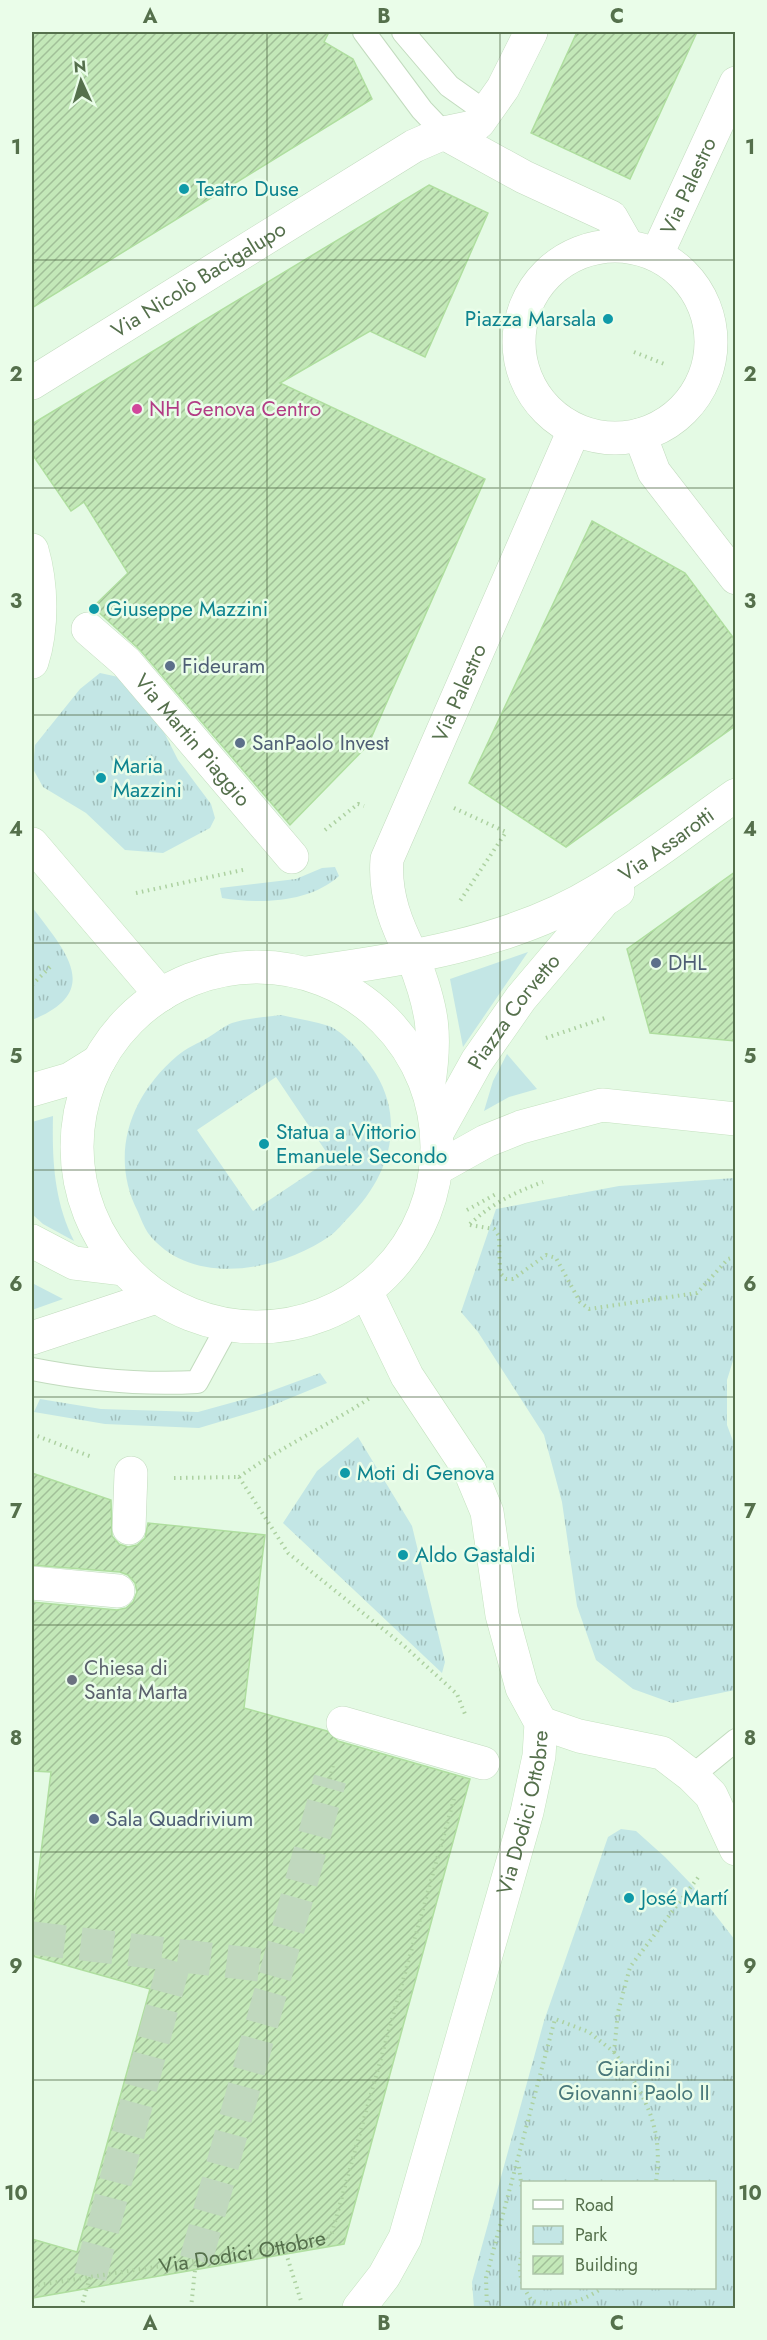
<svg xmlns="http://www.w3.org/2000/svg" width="767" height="2340" viewBox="0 0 767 2340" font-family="Jost,sans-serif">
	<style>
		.green { fill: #c3e6e5 }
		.park { fill: url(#park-tufts); fill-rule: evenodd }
		.building { fill: url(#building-hatch); stroke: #afde9f; stroke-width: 1.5 }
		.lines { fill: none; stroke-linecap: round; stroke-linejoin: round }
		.street-tunnel { stroke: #c0d8be; stroke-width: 33; stroke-dasharray: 33 16; stroke-linecap: butt }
		.lane-casing { stroke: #c2dbbe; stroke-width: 24 }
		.street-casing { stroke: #c2dbbe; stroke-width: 34 }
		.secondary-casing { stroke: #c4e2bf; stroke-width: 34 }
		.path { stroke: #add1a1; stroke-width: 4; stroke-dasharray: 1.5 4.5; stroke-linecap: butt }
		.lane { stroke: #fff; stroke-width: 22 }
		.street { stroke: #fff; stroke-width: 33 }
		.secondary { stroke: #fff; stroke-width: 33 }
		.grid { fill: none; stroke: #55704c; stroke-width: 1.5; stroke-opacity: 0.55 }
		.culture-dot { fill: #0f9aa8; stroke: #eafde9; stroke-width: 2 }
		.hotel-dot { fill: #d1479c; stroke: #eafde9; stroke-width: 2 }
		.service-dot { fill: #5c6f8a; stroke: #eafde9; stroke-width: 2 }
		.worship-dot { fill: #6b7280; stroke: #eafde9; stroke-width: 2 }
		.labels { text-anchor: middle; stroke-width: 5; stroke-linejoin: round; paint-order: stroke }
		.street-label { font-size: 21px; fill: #55704c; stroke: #eafde9 }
		.culture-label { font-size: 21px; fill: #0d838f; stroke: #eafde9; text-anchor: start }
		.hotel-label { font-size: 21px; fill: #b23c85; stroke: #eafde9; text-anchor: start }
		.service-label { font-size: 21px; fill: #4e5e75; stroke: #eafde9; text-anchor: start }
		.worship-label { font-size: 21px; fill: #5b616d; stroke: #eafde9; text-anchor: start }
		.park-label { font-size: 21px; fill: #48777a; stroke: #eafde9 }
		.neatline { fill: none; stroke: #55704c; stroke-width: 2 }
		.grid-label { font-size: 20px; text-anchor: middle; font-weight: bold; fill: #55704c }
	</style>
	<defs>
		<pattern id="park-tufts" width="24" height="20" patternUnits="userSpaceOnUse" patternTransform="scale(1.5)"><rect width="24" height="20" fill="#c3e6e5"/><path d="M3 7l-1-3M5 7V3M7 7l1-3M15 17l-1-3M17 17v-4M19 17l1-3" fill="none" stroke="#a1bfbc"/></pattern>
		<pattern id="building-hatch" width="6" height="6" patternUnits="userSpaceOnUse" patternTransform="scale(1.5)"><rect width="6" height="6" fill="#c3e8b8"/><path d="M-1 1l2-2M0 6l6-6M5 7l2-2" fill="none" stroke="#a1c098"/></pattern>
	</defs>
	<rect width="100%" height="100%" fill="#e4fae4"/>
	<path class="green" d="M528,952l-65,95 -13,-68z
		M507,1054l30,35 -28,8 -25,14 9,-30z
		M53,1116c-1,44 1,85 21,125l-31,-17 -11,-10v-92z
		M32,1282l2,2 29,15 -31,11z"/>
	<path class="park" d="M100,673l23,5 33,38 22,44 33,44 4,14 -5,10 -47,25 -38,-3 -39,-37 -43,-26 -10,-18 2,-24 45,-56z
		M335,867l4,9c-30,27 -79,28 -117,22l-2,-10 76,-9 26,-11z
		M32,907c33,44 72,84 0,113z
		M281,1015c16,4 33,6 48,11 17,7 38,33 47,48 30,50 12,104 -27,143 -6,6 -12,14 -19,19 -50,35 -139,53 -182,-3 -4,-6 -7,-14 -10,-21 -29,-57 -8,-116 39,-156 9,-8 22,-13 32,-19 7,-4 15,-11 23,-14 14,-5 34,-6 49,-8zM276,1077l55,82 -78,52 -56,-81z
		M735,1178l1,173 -9,29v45l9,24 -1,241 -63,13 -39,-14 -37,-29 -19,-54 -15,-104 -18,-67 -66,-103 -17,-20 35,-103 123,-23z
		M320,1373l7,10 -61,25 -67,20 -94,-4 -71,-12 6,-13 61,10 97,3 65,-18z
		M358,1437l54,89 33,136 -3,11 -159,-150 34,-52z
		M621,1829l15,2 29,26 27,28 43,55v368h-261l-2,-26 72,-261 64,-184zM714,2182v106h-192v-106z"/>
	<path class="building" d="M32,32h297l-5,10 29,17 19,40 -340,209z
		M577,32h120l-67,147 -99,-46z
		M429,185l59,28 -63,144 -55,-26 -90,52 205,96 -117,266 -78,80 -150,-175 -47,-43 35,-34 -44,-71 -13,9 -39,-57v-30z
		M592,521l93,52 50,67v86l-169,121 -97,-64z
		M735,872v169l-85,-8 -23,-84z
		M32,1473l79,27 1,36 7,8 9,3 9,-2 8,-7 3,-15 117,12 -21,173 83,23 11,10 132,38 -126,465 -312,54v-59l45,13 73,-263 -118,-33v-31l19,-153 -19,-1v-169l85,8 9,-2 7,-6 4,-10 -2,-9 -7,-8 -8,-3 -88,-7z"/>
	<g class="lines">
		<path class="street-tunnel" d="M32,1938l244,29
			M196,2260l134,-481
			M90,2277l86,-321"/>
		<g class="lane-casing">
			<path id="lane" d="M364,32l58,78 22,23
				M403,32l46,54 38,27
				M32,1369c55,11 109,16 165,13l31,-57
				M692,1776l44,-36"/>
		</g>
		<g class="street-casing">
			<g id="street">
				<path d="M444,133l80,44 87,40 16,28"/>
				<circle cx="615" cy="342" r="96"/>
				<path id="s2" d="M657,254l79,-171"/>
				<path id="s3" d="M32,383l382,-237 30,-13 29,-6 6,-5 24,-34 28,-56"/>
				<path d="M640,435l14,37 82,106"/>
				<path id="s4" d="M88,629l38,33 166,195"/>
				<path id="s5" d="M413,958c-16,-32 -29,-62 -26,-99l187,-429"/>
				<path d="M32,1338l124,-41"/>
				<path d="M129,1528l2,-55"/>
				<path d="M32,1583l86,8"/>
				<path d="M343,1723l140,40"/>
			</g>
		</g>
		<g class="secondary-casing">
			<g id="secondary">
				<path d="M32,550c10,34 11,78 0,112"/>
				<path d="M32,844l129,151"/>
				<path d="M413,958c20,51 24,77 15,131"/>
				<circle cx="257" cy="1147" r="180"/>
				<path id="s6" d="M306,973c97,-13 206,-30 291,-82 48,-28 93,-64 139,-96"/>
				<path d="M32,1090l38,-11 29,-18"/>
				<path id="s7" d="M437,1133l40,-72 44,-63 83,-98 14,-9"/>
				<path d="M436,1169l50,-28 35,-14 81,-22 134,14"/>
				<path d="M32,1241l42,22 50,6"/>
				<path d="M541,1723l38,13 83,17 30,23 19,19 25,54"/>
				<path id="s8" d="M359,2308l25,-32 21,-38 122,-426 12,-56 2,-33 -19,-35 -20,-73 -15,-103 -17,-41 -63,-95 -41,-85"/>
			</g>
		</g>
		<g class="path">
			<path d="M634,352l33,13"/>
			<path d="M454,808l52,24 -46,69"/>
			<path d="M325,830l33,-26 6,2"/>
			<path d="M136,893l111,-24"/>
			<path d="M32,985l18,-18"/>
			<path d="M546,1038l59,-20"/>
			<path d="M467,1210l29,-16"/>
			<path d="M470,1224c21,-20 45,-32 73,-42"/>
			<path d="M470,1225l24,4 5,7 1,37 6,6h7l33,-24 10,3 24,44 9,7 108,-16 31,-34 8,-3"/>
			<path d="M32,1434l60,23"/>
			<path d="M239,1477l49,76 115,92 54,49 8,20"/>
			<path d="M239,1477c42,-30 88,-51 131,-79"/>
			<path d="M174,1478l65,-1"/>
			<path d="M330,1779l3,-14"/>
			<path d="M614,2052c31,43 50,75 42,130"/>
			<path d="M519,2167l3,23"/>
			<path d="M284,2247l18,57"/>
			<path d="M522,2252c-5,19 -1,34 10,49 29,6 45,4 70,-13"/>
			<path id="s1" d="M32,2286l245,-38 54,-12 123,-437"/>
			<path d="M81,2308l9,-31"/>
			<path d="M191,2308l5,-48"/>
			<path d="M487,2308l-1,-30 69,-259 34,13 25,20 4,-40 12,-45 70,-92"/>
		</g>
		<use href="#lane" class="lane"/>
		<use href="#street" class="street"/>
		<use href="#secondary" class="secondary"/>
	</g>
	<path class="grid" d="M267,32v2276M500,32v2276M32,260h704M32,488h704M32,715h704M32,943h704M32,1170h704M32,1397h704M32,1625h704M32,1852h704M32,2080h704"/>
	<g class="culture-dot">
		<circle cx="184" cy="189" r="6"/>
		<circle cx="608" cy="319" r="6"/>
		<circle cx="94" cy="609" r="6"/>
		<circle cx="101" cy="778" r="6"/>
		<circle cx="264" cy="1144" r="6"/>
		<circle cx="345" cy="1473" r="6"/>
		<circle cx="403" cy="1555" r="6"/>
		<circle cx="629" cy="1898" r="6"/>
	</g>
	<circle class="hotel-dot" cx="137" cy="409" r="6"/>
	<g class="service-dot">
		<circle cx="170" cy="666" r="6"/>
		<circle cx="240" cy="743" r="6"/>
		<circle cx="656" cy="963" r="6"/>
		<circle cx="94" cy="1819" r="6"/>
	</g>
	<circle class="worship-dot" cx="72" cy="1680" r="6"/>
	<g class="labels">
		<g class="street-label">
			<text dy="7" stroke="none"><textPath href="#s2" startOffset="75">Via Palestro</textPath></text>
			<text dy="7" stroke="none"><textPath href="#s3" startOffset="196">Via Nicolò Bacigalupo</textPath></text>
			<text dy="7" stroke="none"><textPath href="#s5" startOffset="285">Via Palestro</textPath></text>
			<text dy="7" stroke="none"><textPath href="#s4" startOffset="153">Via Martin Piaggio</textPath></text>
			<text dy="7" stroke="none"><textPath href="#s6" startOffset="388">Via Assarotti</textPath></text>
			<text dy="7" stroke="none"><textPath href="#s7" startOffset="144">Piazza Corvetto</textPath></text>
			<text dy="7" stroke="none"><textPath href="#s8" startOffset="526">Via Dodici Ottobre</textPath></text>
			<text dy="7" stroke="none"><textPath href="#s1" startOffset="213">Via Dodici Ottobre</textPath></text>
		</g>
		<g class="culture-label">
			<text x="196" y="196">Teatro Duse</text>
			<text x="596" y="326" text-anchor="end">Piazza Marsala</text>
			<text x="106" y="616">Giuseppe Mazzini</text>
			<text x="113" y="773">Maria<tspan x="113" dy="24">Mazzini</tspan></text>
			<text x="276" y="1139">Statua a Vittorio<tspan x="276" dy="24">Emanuele Secondo</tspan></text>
			<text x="357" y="1480">Moti di Genova</text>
			<text x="415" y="1562">Aldo Gastaldi</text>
			<text x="641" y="1905">José Martí</text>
		</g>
		<g class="hotel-label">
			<text x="149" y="416">NH Genova Centro</text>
		</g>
		<g class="service-label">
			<text x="182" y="673">Fideuram</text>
			<text x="252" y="750">SanPaolo Invest</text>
			<text x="668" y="970">DHL</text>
			<text x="106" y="1826">Sala Quadrivium</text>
		</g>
		<g class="worship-label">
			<text x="84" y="1675">Chiesa di<tspan x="84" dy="24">Santa Marta</tspan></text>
		</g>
		<g class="park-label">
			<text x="634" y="2076">Giardini<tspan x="634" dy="24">Giovanni Paolo II</tspan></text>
		</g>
	</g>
	<rect width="767" height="2340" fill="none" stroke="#eafde9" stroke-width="66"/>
	<rect x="521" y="2181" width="195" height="108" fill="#eafde9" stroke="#aec5aa" stroke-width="1.5"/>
	<rect x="533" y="2200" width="30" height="9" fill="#ffffff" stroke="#aec5aa" stroke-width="1.5"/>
	<text x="575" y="2211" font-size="18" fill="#55704c">Road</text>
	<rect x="533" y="2226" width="30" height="18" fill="url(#park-tufts)" stroke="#aec5aa" stroke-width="1.5"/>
	<text x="575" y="2241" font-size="18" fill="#55704c">Park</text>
	<rect x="533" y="2256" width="30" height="18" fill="url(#building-hatch)" stroke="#aec5aa" stroke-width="1.5"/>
	<text x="575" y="2271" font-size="18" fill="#55704c">Building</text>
	<g transform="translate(81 81) rotate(356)" stroke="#eafde9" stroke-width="4.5" paint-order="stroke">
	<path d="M0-4.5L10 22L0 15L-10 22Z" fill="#55704c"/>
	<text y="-9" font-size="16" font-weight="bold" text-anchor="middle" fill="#55704c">N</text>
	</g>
	<rect x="33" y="33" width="701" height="2274" class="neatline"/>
	<g class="grid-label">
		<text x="150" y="23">A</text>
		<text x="384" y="23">B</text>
		<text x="617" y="23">C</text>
		<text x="16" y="154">1</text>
		<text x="750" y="154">1</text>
		<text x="16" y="381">2</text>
		<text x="750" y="381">2</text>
		<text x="16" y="608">3</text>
		<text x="750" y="608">3</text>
		<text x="16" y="836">4</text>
		<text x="750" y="836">4</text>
		<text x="16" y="1063">5</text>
		<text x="750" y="1063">5</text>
		<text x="16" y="1291">6</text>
		<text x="750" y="1291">6</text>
		<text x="16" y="1518">7</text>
		<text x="750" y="1518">7</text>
		<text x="16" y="1745">8</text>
		<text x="750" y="1745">8</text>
		<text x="16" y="1973">9</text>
		<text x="750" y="1973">9</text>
		<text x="16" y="2200">10</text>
		<text x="750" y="2200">10</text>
		<text x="150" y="2330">A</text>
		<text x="384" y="2330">B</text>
		<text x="617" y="2330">C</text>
	</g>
</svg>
